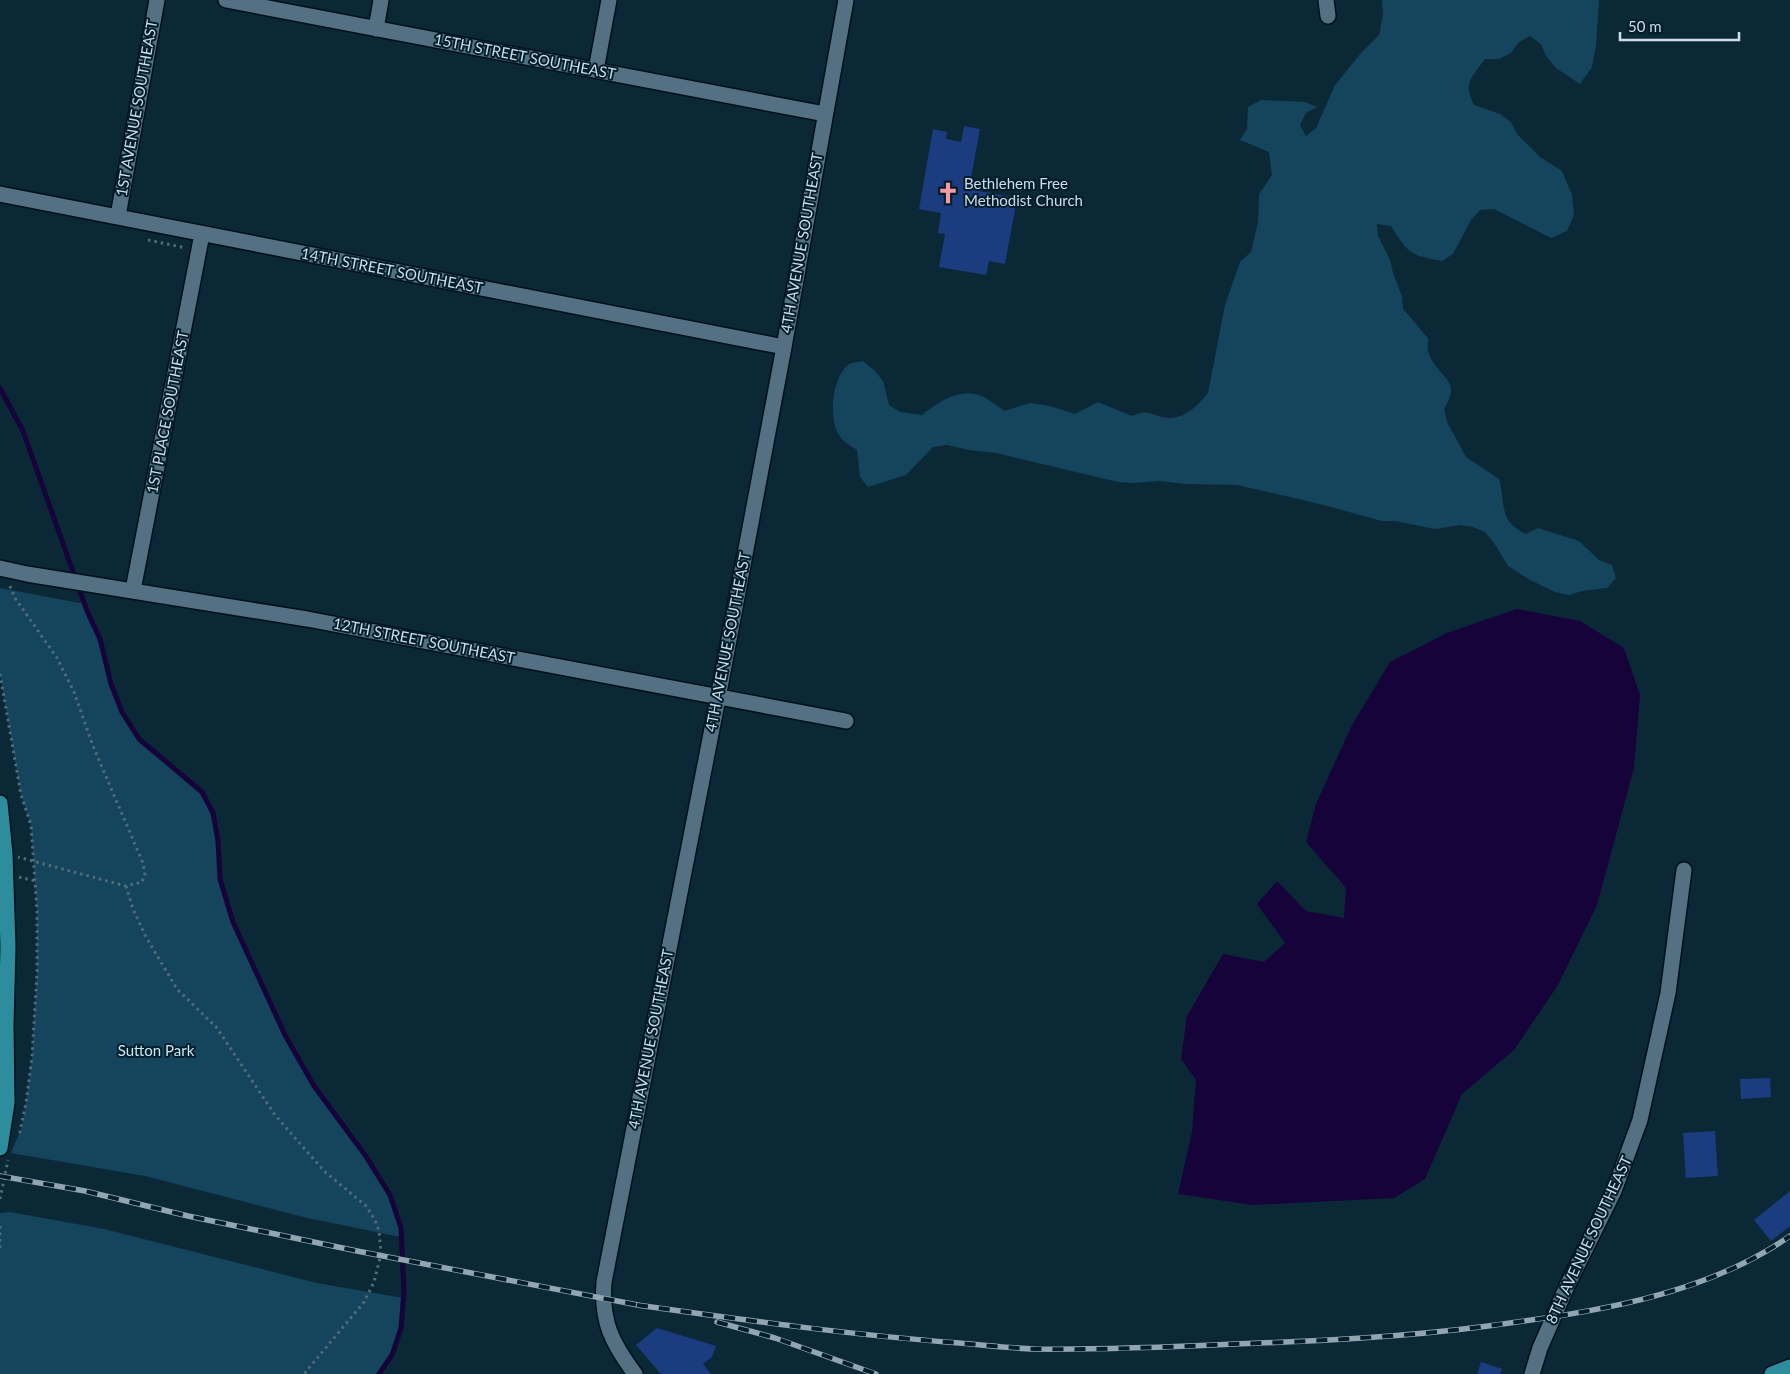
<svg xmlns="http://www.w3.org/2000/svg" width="1790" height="1374" viewBox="0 0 1790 1374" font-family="Lato,sans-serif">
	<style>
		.green { fill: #14455d }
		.water { fill: #16033a }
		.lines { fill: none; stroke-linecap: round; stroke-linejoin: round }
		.stream { stroke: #16033a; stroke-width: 5 }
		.building { fill: #1b3d80 }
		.minor-casing { stroke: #00101a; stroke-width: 18 }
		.major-casing { stroke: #00101a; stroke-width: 18 }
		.path { stroke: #546c79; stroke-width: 3; stroke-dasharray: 2.5 4; stroke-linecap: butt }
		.minor { stroke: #537182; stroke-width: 15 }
		.major { stroke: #2e8d9c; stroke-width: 15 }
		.rail-casing { stroke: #92a6b1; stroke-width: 5.5 }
		.rail { stroke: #021e2c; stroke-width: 4; stroke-dasharray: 11; stroke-linecap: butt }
		.labels { text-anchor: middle; stroke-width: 4; stroke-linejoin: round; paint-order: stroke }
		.street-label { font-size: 15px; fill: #cedee8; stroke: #021e2c }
		.poi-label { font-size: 15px; fill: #cedee8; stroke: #021e2c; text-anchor: start }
		.park-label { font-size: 15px; fill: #cee4f2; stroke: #021e2c }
	</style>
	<rect width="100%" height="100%" fill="#0b2837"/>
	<path class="green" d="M1382,0h217l-3,46 -4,21 -12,17 -24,-16 -10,-12 -5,-12 -11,-8 -11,6 -8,11 -12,6h-14c-14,19 -22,24 -11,46l26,9 11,8 6,12 23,23 22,14 10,24 2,20 -7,16 -16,7 -57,-29 -14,1 -9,10 -18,34 -11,7c-33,-6 -33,-7 -51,-35l-14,-2 1,12 12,24 3,13 9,23 1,13c9,9 16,20 25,29 0,5 -1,12 1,16 9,25 34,24 15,55l3,13 19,35 33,22c7,26 -1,42 27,55l12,-6 41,13 20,19 13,5 4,13 -9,10 -25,3 -13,4 -14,-3 -25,-12 -22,-14 -14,-23 -9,-11 -12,-5 -13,-2 -25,4 -40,-8h-13l-66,-18 -79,-18 -52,-1 -25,-3 -27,2 -15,-1 -122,-29 -27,-3 -22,-5 -14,2 -27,28 -38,12 -8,-10 -3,-27c-8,-5 -16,-10 -20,-18 -8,-18 -4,-55 11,-67 4,-3 11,-3 15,-4l11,9 9,11 6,24 11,7 22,3c17,-14 40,-29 62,-18 7,4 14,9 20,14l26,-8 20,3 25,8 23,-12 34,14c16,-6 13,-3 30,1 19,5 35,-10 46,-24l17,-88 15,-43 11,-10 7,-30 1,-28 13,-19 -3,-23 -29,-12 7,-11 1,-22 13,-7 44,2 12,5 -11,6 -6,12 6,11 10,-8 19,-43 26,-32 18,-18 4,-20z
		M0,588l85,16 15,35 11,45 11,28 18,27 62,53 11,21 5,28 2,38 13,43 52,113 29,51 51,69 24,38 12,35v9l-94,-19 -162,-42 -134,-23 10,-24 5,-26 6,-46 5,-84v-62l-6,-86 -10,-30 -21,-121z
		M10,1212l94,17 213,54 86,15c-2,33 -5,48 -24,76h-379v-161z"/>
	<path class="water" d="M1517,609l63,12 44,27 16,47 -6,73 -37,137 -39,80 -44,65 -52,44 -37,85 -31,19 -141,7 -75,-11 14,-62 4,-52 -15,-21 6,-43 36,-62 41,8 21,-19 -28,-39 20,-23 29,30 38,7 2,-30 -40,-46 10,-38 36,-79 38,-63 57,-29z"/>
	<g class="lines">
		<path class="stream" d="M0,388l23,43 64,180 13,28 11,45 11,28 17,27 63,53 11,21 5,28 2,38 13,43 52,113 29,51 51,69 25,40 11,33 3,63 -3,37 -9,27 -13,19"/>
	</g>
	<path class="building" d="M964,126l16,3 -11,60 48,9 -12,66 -16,-3 -3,14 -47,-8 6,-33 -7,-1 3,-20 -22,-4 14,-80 14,3 -1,7 15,3z
		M1770,1078l1,19 -30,2 -1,-20z
		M1715,1131l3,45 -32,2 -3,-45z
		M1790,1191v35l-19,15 -17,-21z
		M657,1328l59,18 -4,11 -9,7 8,10h-50l-25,-29z
		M1481,1362l21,7 -2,5h-23z"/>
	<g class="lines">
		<g class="minor-casing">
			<path id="minor" d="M226,0l599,114
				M1326,0l2,16
				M376,29l5,-29
				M596,70l13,-70
				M0,194l784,153
				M118,216l39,-216
				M0,568l27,6 280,45 539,102
				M133,590l69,-356
				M635,1374c-23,-31 -34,-52 -31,-92l114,-584 66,-351 62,-347
				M1532,1374l8,-26 27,-62 47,-95 26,-71 28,-127 16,-123"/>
		</g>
		<g class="major-casing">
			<path id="major" d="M0,803l5,51 3,93 -2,77 1,79 -7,45
				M1772,1374l18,-7"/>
		</g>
		<path class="path" d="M148,240l38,8
			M10,586l5,12 42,60 17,34 19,54 50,117 2,12 -3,7 -16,4 -108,-29
			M0,674l21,121 10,30 6,86v62l-5,84 -6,46 -7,33
			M19,877l16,4
			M126,886l7,23 13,28 31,52 40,39 58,87 49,56 42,35 9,14 4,11 2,23 -7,28 -10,20 -60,72
			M0,1199l8,-39
			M0,1226v25"/>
		<use href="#minor" class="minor"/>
		<use href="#major" class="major"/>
		<g class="rail-casing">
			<path id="rail" d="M0,1176l85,15 103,25 169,35 286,55
				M637,1305c107,15 214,30 322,38 25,2 51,5 76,6 67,1 134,-2 200,-5 85,-3 169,-7 253,-18 104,-14 214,-29 302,-90
				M717,1322l58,16 101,36"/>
		</g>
		<use href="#rail" class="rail"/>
	</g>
	<defs>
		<g id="church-bare" transform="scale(1.725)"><path d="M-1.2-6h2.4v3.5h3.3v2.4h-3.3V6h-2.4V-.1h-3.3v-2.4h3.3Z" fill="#f49aa2" stroke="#021e2c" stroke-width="2.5" paint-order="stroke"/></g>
	</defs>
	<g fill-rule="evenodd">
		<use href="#church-bare" x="948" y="193"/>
	</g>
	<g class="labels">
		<g class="street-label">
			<text transform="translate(525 57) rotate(11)" y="5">15TH STREET SOUTHEAST</text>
			<text transform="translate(137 108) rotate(-80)" y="5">1ST AVENUE SOUTHEAST</text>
			<text transform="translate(802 243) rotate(-80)" y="5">4TH AVENUE SOUTHEAST</text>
			<text transform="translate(392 271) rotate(11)" y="5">14TH STREET SOUTHEAST</text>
			<text transform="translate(168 412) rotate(-79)" y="5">1ST PLACE SOUTHEAST</text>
			<text transform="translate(424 641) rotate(11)" y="5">12TH STREET SOUTHEAST</text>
			<text transform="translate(728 642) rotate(-79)" y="5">4TH AVENUE SOUTHEAST</text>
			<text transform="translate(651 1039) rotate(-79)" y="5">4TH AVENUE SOUTHEAST</text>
			<text transform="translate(1589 1240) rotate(-65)" y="5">8TH AVENUE SOUTHEAST</text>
		</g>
		<g class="poi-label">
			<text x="964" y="189">Bethlehem Free<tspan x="964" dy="17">Methodist Church</tspan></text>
		</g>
		<g class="park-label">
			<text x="156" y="1056">Sutton Park</text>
		</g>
	</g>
	<path d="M1620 32v8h119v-8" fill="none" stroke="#cedee8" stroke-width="2.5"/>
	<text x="1628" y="32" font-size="15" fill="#cedee8" stroke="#021e2c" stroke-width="4" paint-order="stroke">50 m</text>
</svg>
